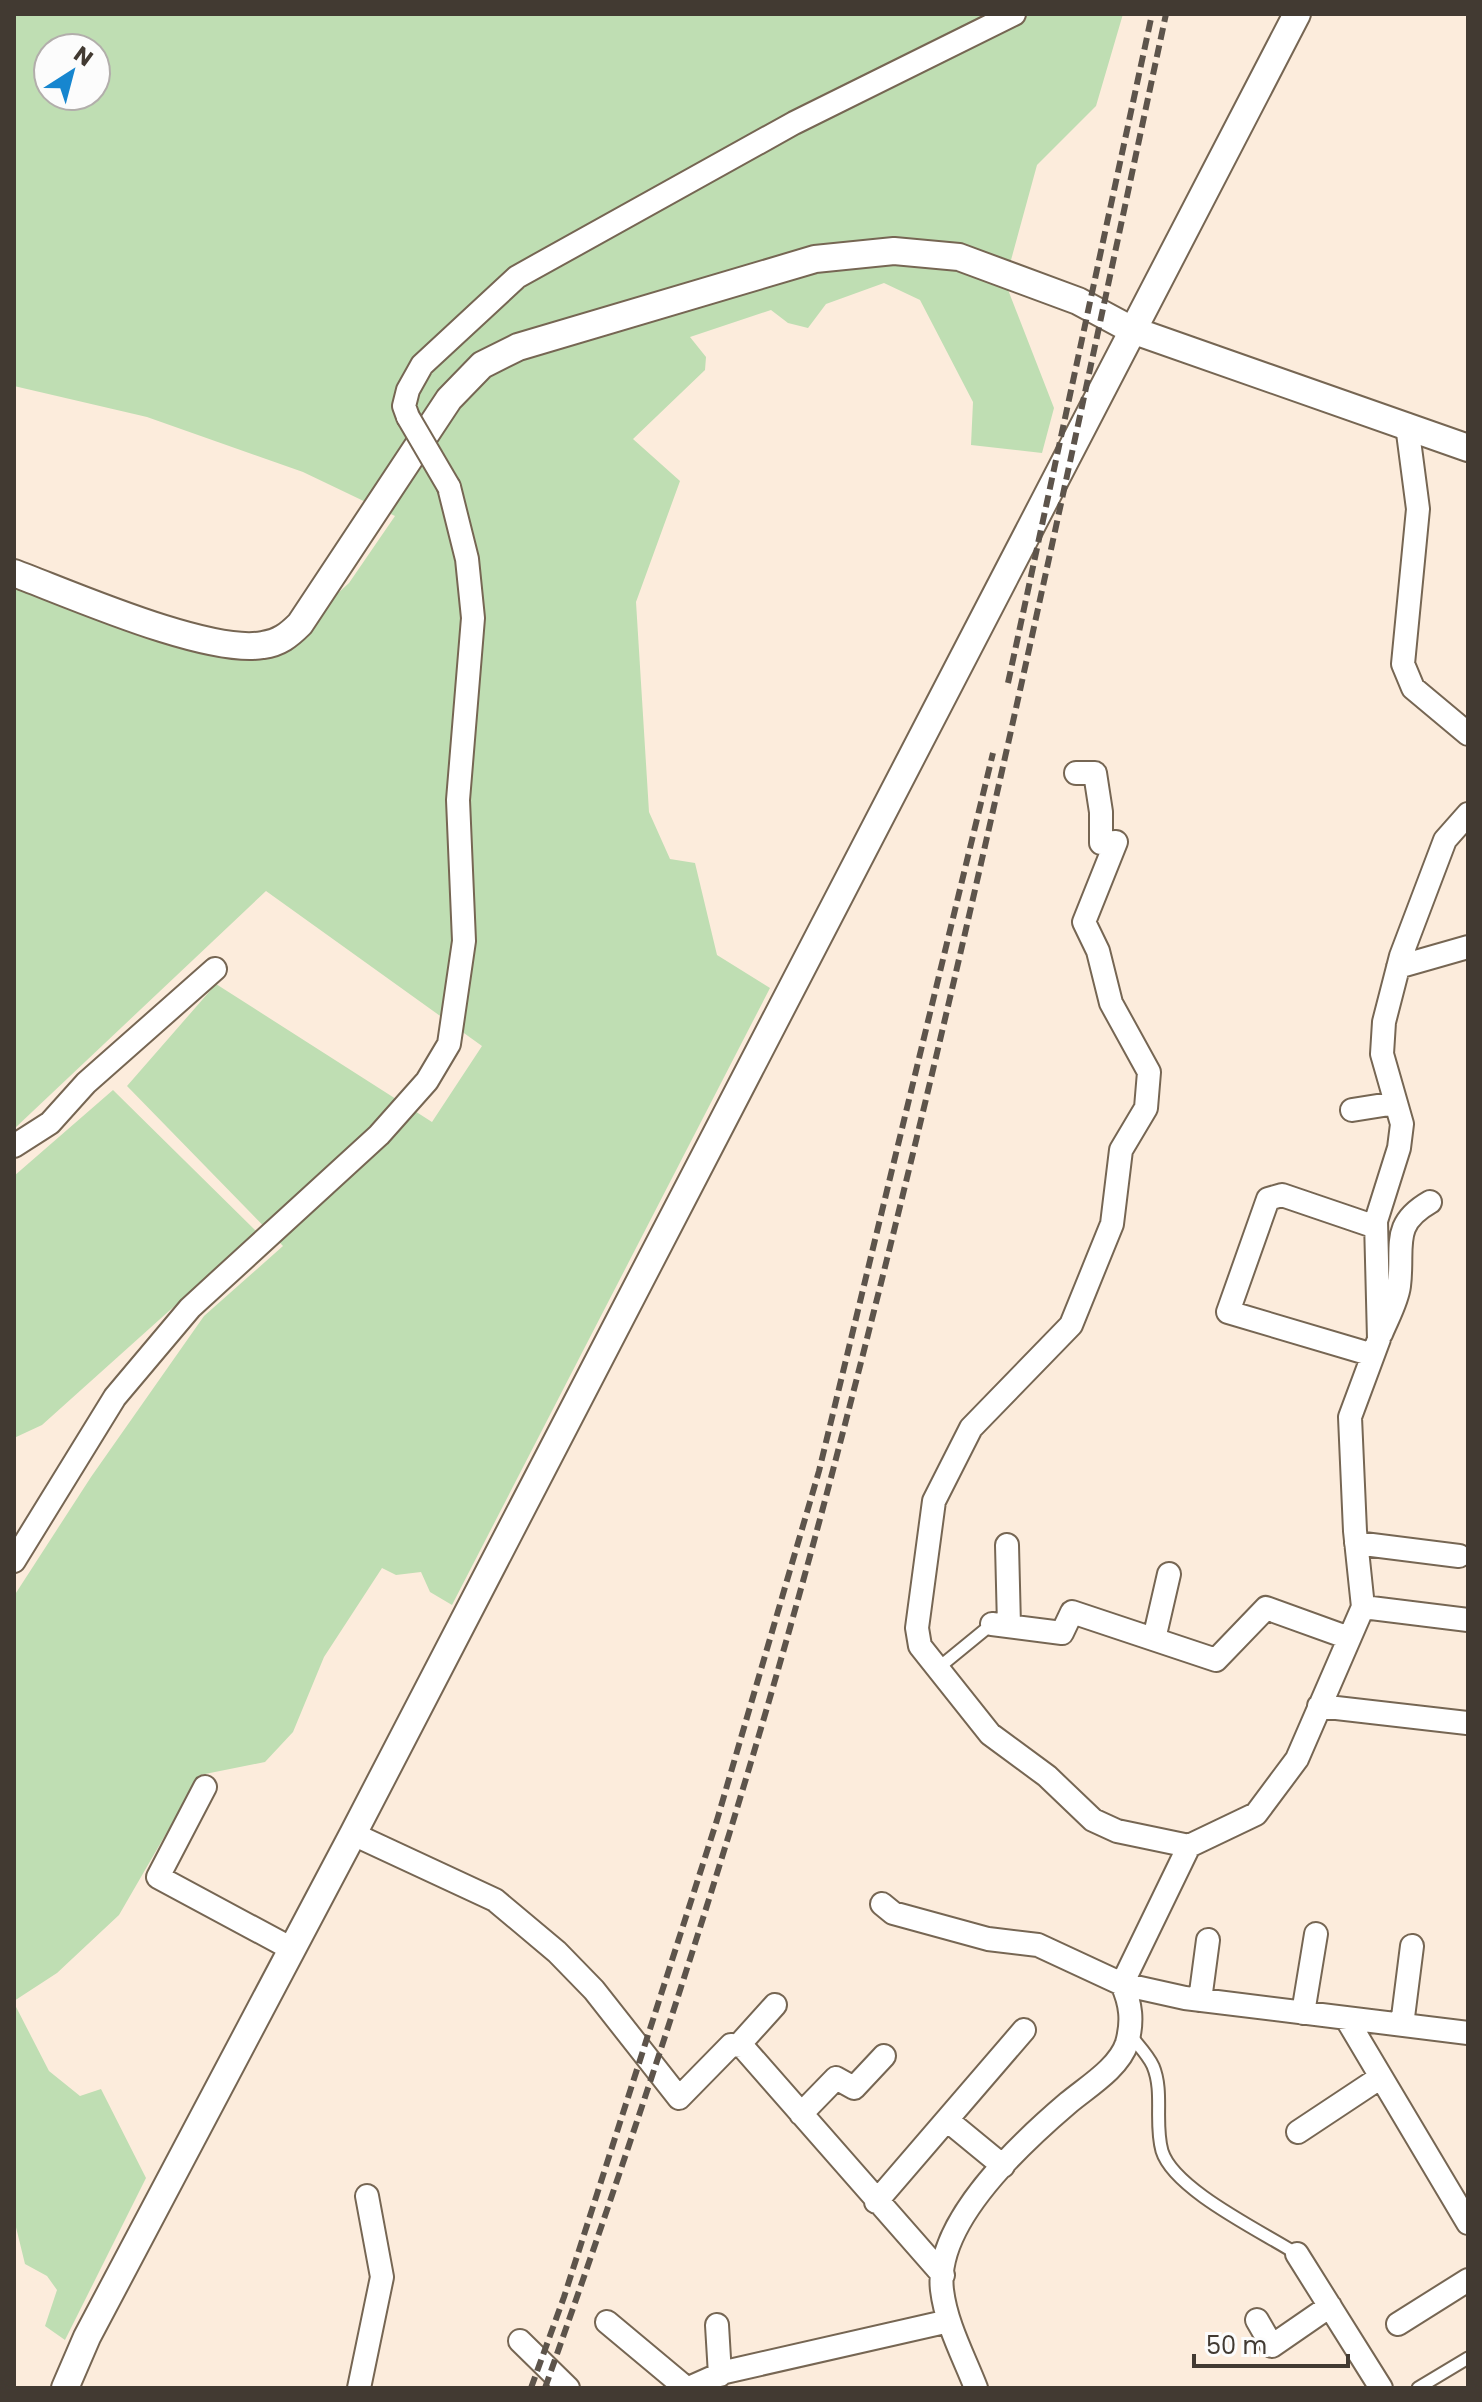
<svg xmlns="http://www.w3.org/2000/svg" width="1482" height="2402" viewBox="0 0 1482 2402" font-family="Poppins,sans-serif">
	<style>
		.green { fill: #bfdeb3; fill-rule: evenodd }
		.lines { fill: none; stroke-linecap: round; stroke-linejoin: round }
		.service-casing { stroke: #766653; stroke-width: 15 }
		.minor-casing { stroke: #766653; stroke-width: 26 }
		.tertiary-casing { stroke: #766653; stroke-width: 30 }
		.service { stroke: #fff; stroke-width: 11 }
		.minor { stroke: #fff; stroke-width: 22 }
		.tertiary { stroke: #fff; stroke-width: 26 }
		.rail { stroke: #5d544b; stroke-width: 6; stroke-dasharray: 12 6; stroke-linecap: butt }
		.minor-bridge-casing { stroke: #766653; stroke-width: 26; stroke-linecap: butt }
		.minor-bridge { stroke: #fff; stroke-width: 22 }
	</style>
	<rect width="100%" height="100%" fill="#fcecdc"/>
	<path class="green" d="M14,14h1109l-27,92 -59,59 -32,117 49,126 -12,45 -71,-8 2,-43 -53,-102 -36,-17 -58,21 -18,24 -20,-5 -17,-13 -81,27 16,20 -1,13 -72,69 47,42 -44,121 13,210 21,47 25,4 22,92 53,33 -318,617 -22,-13 -9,-20 -25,3 -14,-7 -58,89 -31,75 -28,30 -65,13 -81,140 -62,58 -43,28v-405l77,-119 113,-161 79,-70 -156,-160 89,-102 216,138 50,-76 -216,-155 -252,238v-565l210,77 60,2 65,-60 46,-67 -92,-44 -156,-55 -133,-31zM48,48h48v48h-48z
		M113,1090l144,142 -215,193 -28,13v-262z
		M14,2003l35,68 31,25 21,-7 45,89 -81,162 -20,-14 12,-36 -10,-14 -22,-12 -11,-45z"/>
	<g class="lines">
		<g class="service-casing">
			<path id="service" d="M937,1669l55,-45
				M1131,2036c7,9 17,19 22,30 11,26 1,57 9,85 12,39 101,81 135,103
				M1418,2388l50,-30"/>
		</g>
		<g class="minor-casing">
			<path id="minor" d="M408,417l-4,-11 4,-16 14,-25 95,-88 277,-154 220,-109
				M1407,425l11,84 -15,155 10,24 55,46
				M1076,773h19l6,39v31l15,-1 -32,80 14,29 13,52 38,69 -3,36 -25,42 -9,74 -41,101 -100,103 -37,73 -17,127 3,18 70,88 57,42 46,44 24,11 72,15
				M1398,967l70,-20
				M1352,1110l44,-7
				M14,1146l36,-23 36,-40 129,-114
				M1381,1334c6,-15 16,-32 18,-48 5,-40 -9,-61 31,-84
				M1373,1355l-145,-43 40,-113 14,-4 94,32
				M1356,1543l103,13
				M1007,1545l2,81
				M14,1561l101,-164 75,-89 189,-173 48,-54 22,-37 15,-103 -6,-141 15,-182 -6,-59 -18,-72
				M1363,1607l105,13
				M992,1624l70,9 10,-21 144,48 50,-52 83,30
				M1154,1639l15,-65
				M1319,1706l148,17
				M205,1787l-47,90 134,72
				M353,1834l142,66 62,52 37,38 85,108 52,-53 11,1 201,229
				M882,1904l11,9 95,26 50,6 84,39 63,14 283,35
				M1200,2000l8,-60
				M1303,2013l13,-79
				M1346,2018l122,205
				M1402,2025l10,-79
				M738,2046l37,-41
				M801,2114l35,-36 18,10 30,-32
				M947,2120l56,46
				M1298,2132l83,-55
				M876,2202l148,-172
				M1297,2254l84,134
				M1257,2320l15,26 58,-40
				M607,2322l79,66
				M1398,2324l70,-44
				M717,2325l3,50
				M520,2341l48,47
				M359,2388l23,-111 -15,-81
				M689,2388l36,-16 224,-51
				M976,2388c-12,-31 -30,-64 -34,-98 -8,-67 79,-147 126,-187 19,-16 51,-35 59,-60 6,-22 4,-39 -5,-59l67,-138 67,-32 41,-55 66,-152 -8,-76 -5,-114 29,-78 -3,-118 23,-73 3,-24 -20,-70 2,-32 17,-66 44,-116 23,-26"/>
		</g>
		<g class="tertiary-casing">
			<path id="tertiary" d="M14,573c56,21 194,82 249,72 16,-2 26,-10 37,-21l149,-225 33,-34 36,-18 297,-88 79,-8 65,6 119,44 54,29 336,118
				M65,2388l22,-51 266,-503 944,-1820"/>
		</g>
		<use href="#service" class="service"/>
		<use href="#minor" class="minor"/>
		<use href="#tertiary" class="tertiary"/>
		<path class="rail" d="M1008,683l144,-669
			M531,2388l33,-91 153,-477 102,-349 174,-718
			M545,2388c107,-302 207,-609 288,-918 127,-482 229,-970 333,-1456"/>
		<g class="minor-bridge-casing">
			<path id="minor-bridge" d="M408,417l41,70"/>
		</g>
		<use href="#minor-bridge" class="minor-bridge"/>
	</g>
	<rect width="1482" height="2402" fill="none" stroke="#423a32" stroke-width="32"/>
	<g transform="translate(72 72) rotate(36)"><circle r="38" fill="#fcfcfc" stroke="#b2aeab" stroke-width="2"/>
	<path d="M0-6L14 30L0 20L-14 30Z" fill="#1686cf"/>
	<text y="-12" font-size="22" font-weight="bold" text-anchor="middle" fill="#423a32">N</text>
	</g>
	<path d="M1194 2354v12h154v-12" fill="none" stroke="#423a32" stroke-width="4"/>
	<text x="1206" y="2354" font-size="24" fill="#423a32" stroke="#fcfcfc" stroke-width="6" paint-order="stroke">50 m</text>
</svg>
